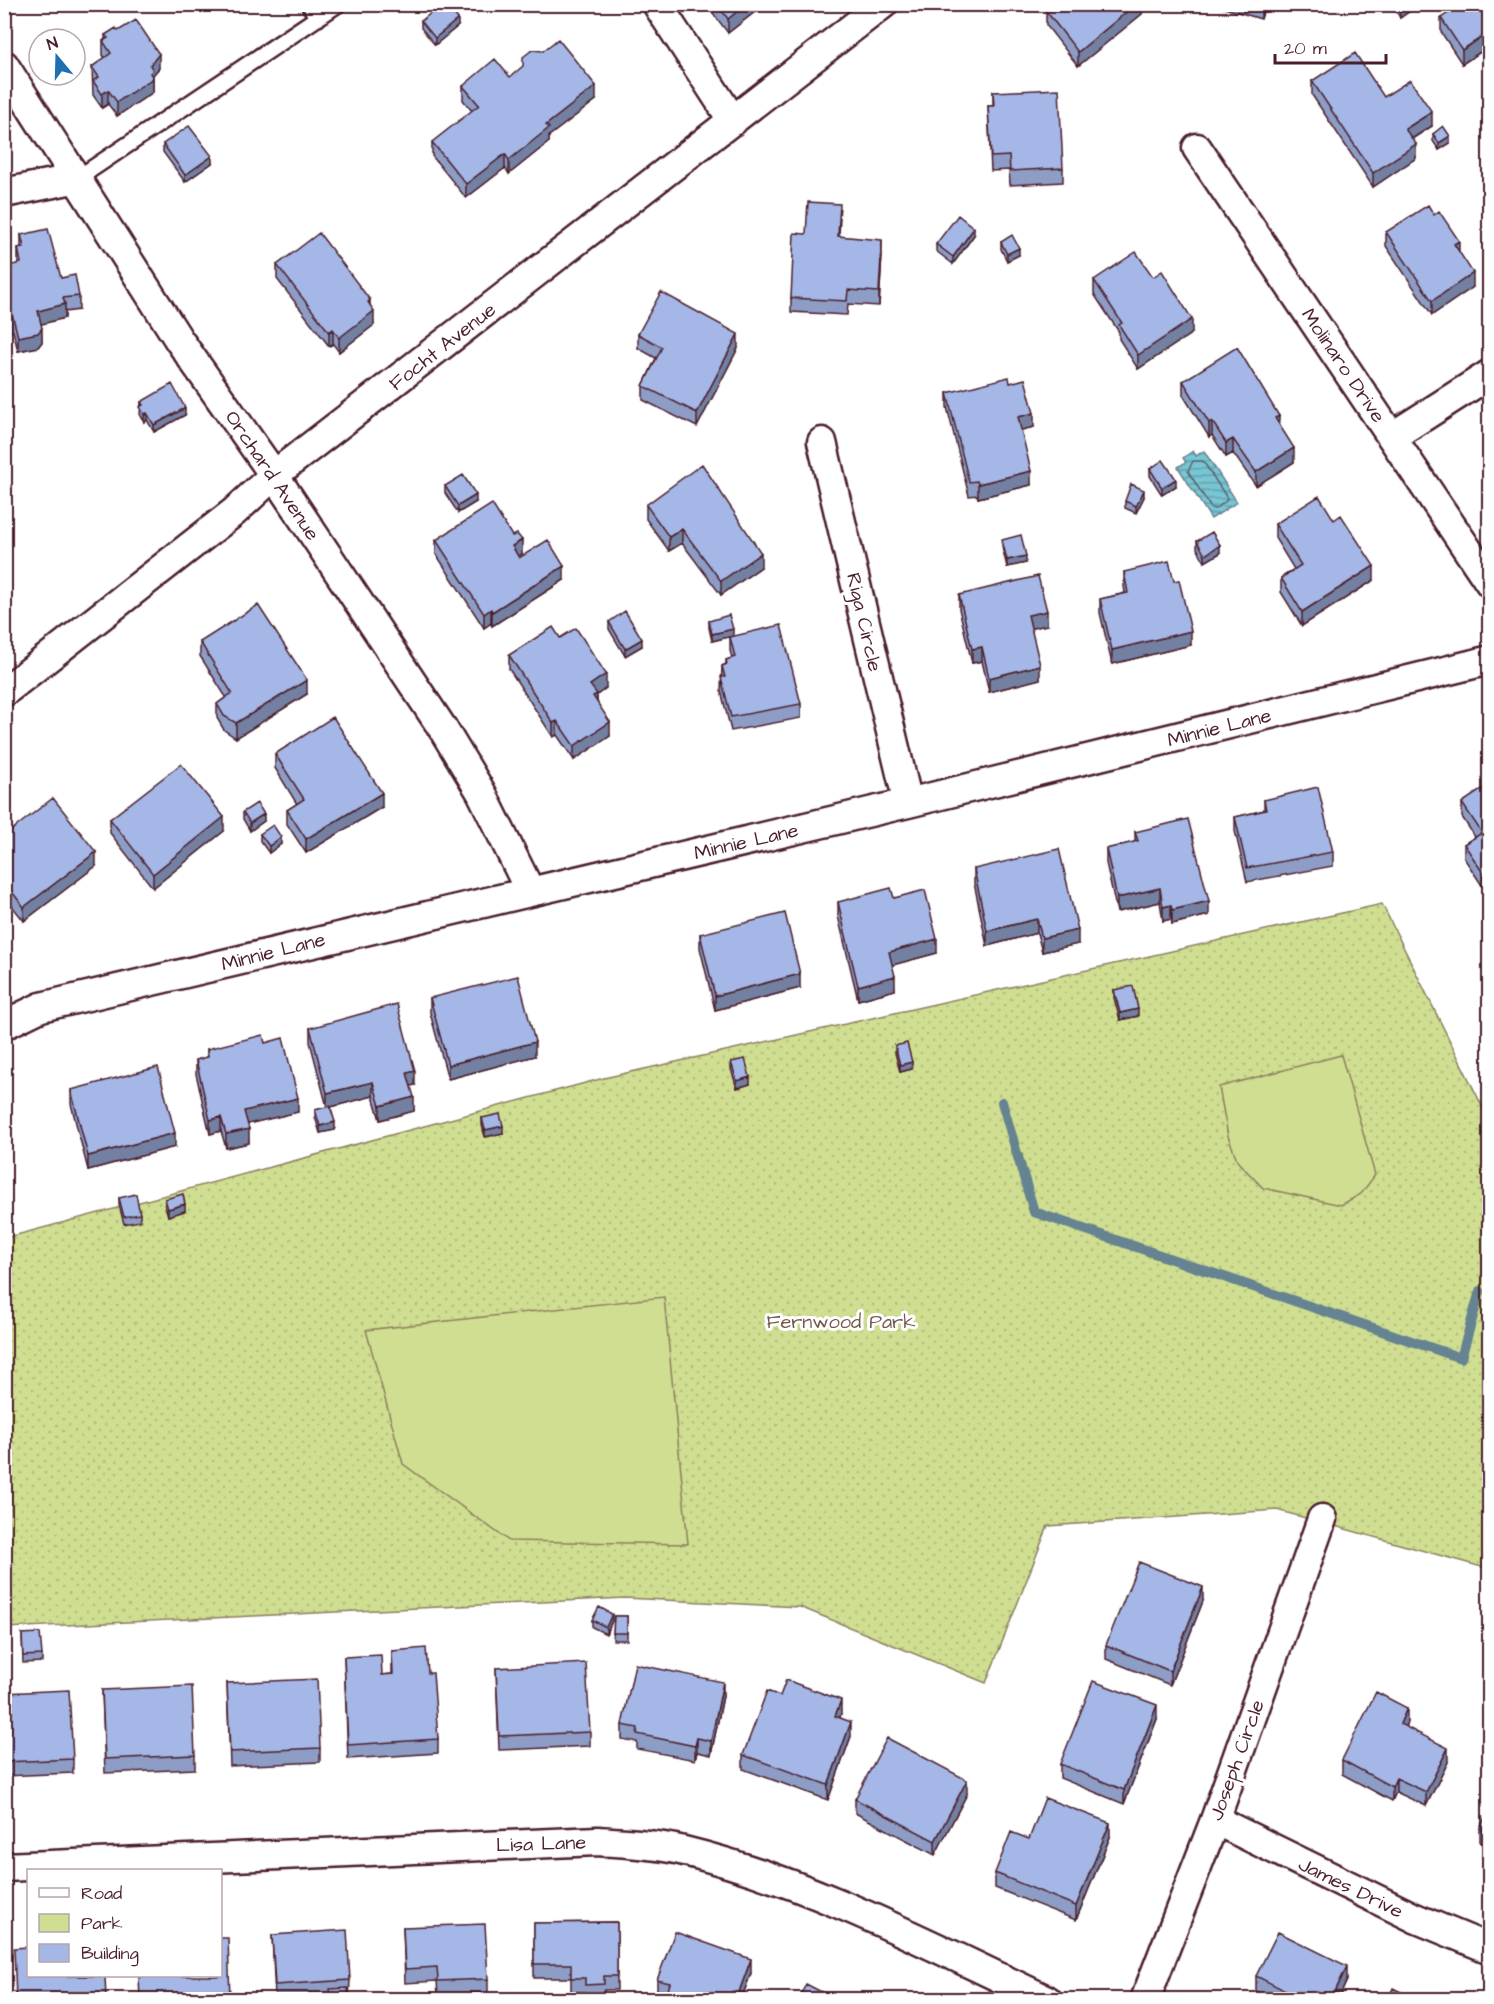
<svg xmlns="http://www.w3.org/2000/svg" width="1494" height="2004" viewBox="0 0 1494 2004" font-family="'Architects Daughter',sans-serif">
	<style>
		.green { fill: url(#green-dots); stroke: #8c7e5e; stroke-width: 1.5 }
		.pitch { fill: #cfde91; stroke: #8c7e5e; stroke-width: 1.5 }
		.water { fill: url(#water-rules); stroke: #658390; stroke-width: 1.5 }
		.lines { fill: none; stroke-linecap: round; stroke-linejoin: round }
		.shore { stroke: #5c626e; stroke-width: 1.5 }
		.stream { stroke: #658390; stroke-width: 10 }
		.service-casing { stroke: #4a1f2b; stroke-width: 20 }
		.minor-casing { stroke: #4a1f2b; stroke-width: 33 }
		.service { stroke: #fff; stroke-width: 15 }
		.minor { stroke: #fff; stroke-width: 28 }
		.wall { fill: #8d9dc6; stroke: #4a1f2b; stroke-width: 1.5 }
		.shaded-wall { fill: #7380a1; stroke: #4a1f2b; stroke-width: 1.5 }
		.building { fill: #a4b7e6; stroke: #4a1f2b; stroke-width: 1.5 }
		.labels { text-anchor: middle; stroke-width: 6; stroke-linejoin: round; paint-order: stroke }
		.street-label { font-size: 20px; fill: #4a1f2b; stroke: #fff }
		.park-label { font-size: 20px; fill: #72584a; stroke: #fff }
	</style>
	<defs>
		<pattern id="green-dots" width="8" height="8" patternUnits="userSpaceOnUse" patternTransform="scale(1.5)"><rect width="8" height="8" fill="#cfde91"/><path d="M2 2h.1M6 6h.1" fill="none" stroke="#b3be7d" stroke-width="1.8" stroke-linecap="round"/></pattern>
		<pattern id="water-rules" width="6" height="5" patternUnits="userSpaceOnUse" patternTransform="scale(1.5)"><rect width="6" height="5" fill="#77c6d3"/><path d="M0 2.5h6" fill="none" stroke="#64a0ab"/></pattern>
	</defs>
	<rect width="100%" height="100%" fill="#fff"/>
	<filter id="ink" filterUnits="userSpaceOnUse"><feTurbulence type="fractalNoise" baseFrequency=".0167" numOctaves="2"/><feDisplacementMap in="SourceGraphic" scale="12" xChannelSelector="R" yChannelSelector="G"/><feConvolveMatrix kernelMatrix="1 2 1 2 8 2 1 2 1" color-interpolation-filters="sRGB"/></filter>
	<g filter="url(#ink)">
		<path class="green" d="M1382,904l107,216v449l-212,-59 -229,16 -62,157 -186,-76 -175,-9 -620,30v-390l599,-160z"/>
		<path class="pitch" d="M1341,1055l34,120 -14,19 -20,11 -78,-17 -25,-26 -10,-26 -9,-49z
			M664,1297l24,247 -179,-3 -106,-77 -37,-134z"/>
		<path class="water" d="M1193,451l3,5 8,-5 33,51 -26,17 -33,-52 8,-5 -3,-4z"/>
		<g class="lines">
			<path class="shore" d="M1193,461h10l24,37 -1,3 -11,8 -4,-1 -23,-37z"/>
			<path class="stream" d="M1002,1102l32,110 427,146 19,-67"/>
			<g class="service-casing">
				<path id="service" d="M309,4l9,14
					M78,178l260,-174"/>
			</g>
			<g class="minor-casing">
				<path id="minor" d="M657,4l76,117
					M4,65l175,275 95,135 169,254 38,63 49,99
					M1197,148l293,435
					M4,193l74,-15
					M1393,436l97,-62
					M822,442l86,361
					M4,692l230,-180 40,-37 609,-471
					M4,1025l37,-18 867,-204 582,-143
					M1215,1820l200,98 75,31
					M4,1867l594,-26c28,2 58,3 86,10 127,31 245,94 363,149
					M1145,2000l70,-180 107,-301"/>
			</g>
			<use href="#service" class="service"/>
			<use href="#minor" class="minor"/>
		</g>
		<path class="wall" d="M706,4h59l-37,29z
			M1142,4v10l-64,52 -32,-41v-14z
			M1211,4h54l-4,15z
			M1392,4h22v4l-14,10z
			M1490,4v51l-5,-6 -23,15 -21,-32v-14z
			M421,21l37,5 -23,19 -14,-17z
			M118,31l41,37 -6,7v17l-36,24 -9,-12 -6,4 -9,-13 -1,-28 13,-9 -2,-3v-14l2,-2v-4z
			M510,77l86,23 -47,36v6l-40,32 -4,-6 -39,30 -34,-42v-14l40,-31 -9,-11v-14z
			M1312,81l72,16 48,29 -20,13 4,19 -43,29 -61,-92z
			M993,92l70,76v14l-53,3 -1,-15 -18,1 -3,-65h5z
			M1433,134l17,9 -11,7 -6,-9z
			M163,144l49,19 -27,19 -22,-30z
			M840,218l-1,18 43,18 -3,52 -31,-2 -1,11 -56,-3v-14l15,-64z
			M1386,232l73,20 14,35 -41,28 -46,-69z
			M21,235l40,43 18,18v14l-14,2v6l-24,6 1,18 -4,5 -20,4 -5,-20 -7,1 -2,-8v-57l14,-3v-16l3,-1z
			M974,235l-21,29 -17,-13v-7z
			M1001,242l18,13 -12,6 -6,-12z
			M277,265l93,41 4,19 -35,27 -6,-8 -4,2 -52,-67z
			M1094,280l98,53 -54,36 -19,-30v-7l-25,-38z
			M638,334l100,14 -41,79 -54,-27v-14l13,-28 -18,-10z
			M1183,381l96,44 15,37 -38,24 -23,-33 -7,4 -14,-22 -3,2 -26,-42z
			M1010,383l24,44 -13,3 10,55 -53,13 -1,-3 -8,1 -22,-89v-14z
			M141,402l44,13 -31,17 -7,-12 -3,2 -4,-8z
			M1150,469l26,17 -14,9 -12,-19z
			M445,486l31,16 -18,11 -13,-20z
			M1144,497l-8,16 -11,-5v-7z
			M646,505l115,62 -40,28 -39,-52 -13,8 -23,-32z
			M1334,520l40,60 -72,46 -21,-34v-14l13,-9 -19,-31v-14z
			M436,540l86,14 -4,2 1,2 45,22 -72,46 -1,-3 -7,5 -48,-74z
			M1002,540l24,23 -19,4 -5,-20z
			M1197,541l23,12 -15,9 -8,-14z
			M1124,572l50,9 17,64 -79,19 -12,-51v-14l25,-6 -1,-7z
			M959,595l88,30 -16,3 9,51 -51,13 -7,-31 -10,2 -13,-54z
			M709,621l24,15 -21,5 -3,-13z
			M609,622l33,24 -17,10 -16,-27z
			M730,637l71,67v14l-70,13 -10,-40 1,-25 4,-2v-4l6,-2 -2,-7z
			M560,638l46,50 -9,7v6l13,35 -36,24 -17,-25 -4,2 -44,-68v-14z
			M200,642l107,52 -71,44 -12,-8 -7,-12v-14l9,-7 -26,-41z
			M275,754l107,53 -76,46 -19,-29v-14l10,-6 -22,-36z
			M1490,784v108l-3,1 -23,-35v-14l11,-7 -13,-20v-14z
			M1264,800l69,52v14l-86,16 -12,-51v-14l29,-7z
			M243,812l21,9 -14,10 -7,-12z
			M110,819l114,12 -71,57 -43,-55z
			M1135,832l74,83 -37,9 -1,-5 -8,2 -3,-19 -43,10 -11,-49v-14l29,-7z
			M260,834l21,10 -12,9 -9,-12z
			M4,836l92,30 -72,55 -20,-25z
			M974,869l104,75 -36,8 -5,-19 -50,13 -13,-63z
			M894,898l43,55 -45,12 3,25 -37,10 -20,-84v-14z
			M700,934l100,54 -85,22 -15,-62z
			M1114,990l24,26 -18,4 -6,-22z
			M430,998l105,58 -87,23 -18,-66z
			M310,1028l105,57 -4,1 3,25 -34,9 -7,-24 -42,11 4,23 -15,3 -5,-16v-7l12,-3 -17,-65z
			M265,1043l33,69 -51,12 2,19 -23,5 -5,-17 -11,3 -14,-60v-14l11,-3v-8z
			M895,1046l17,23 -12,3 -5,-19z
			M731,1062l19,22 -13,4 -6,-19z
			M71,1090l104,57 -87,23 -17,-66z
			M482,1118l21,15 -18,4 -3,-12z
			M119,1198l21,16v7l-16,3 -5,-19z
			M165,1199l20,12 -17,5 -3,-10z
			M1203,1601l-33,84 -64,-26v-14z
			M614,1616h13v24h-14z
			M592,1620l20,1 -6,13 -14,-7z
			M22,1634l20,21v7l-19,1z
			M392,1651l36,22 10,66v14l-90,6 -4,-102 38,18 10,-1z
			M496,1668l94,64v14l-91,4z
			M227,1683l93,65v14l-90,4z
			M102,1690l93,65v14l-90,4z
			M4,1693l69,66v14l-69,3z
			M723,1696l-12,59 -14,-3 -2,8 -58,-11v-7l-15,-3v-14z
			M780,1696l61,18 -1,3 11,19 -23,64 -85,-31v-14z
			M1157,1719l-33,85 -64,-26v-14z
			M1407,1722l-2,4 43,36 -22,44 -30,-14 -4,9 -50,-27v-14z
			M967,1794l-32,61 -80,-42v-14z
			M1490,1807v40l-10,-5v-14z
			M1110,1837l-34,83 -81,-32v-15l34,-34z
			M617,1922v68h-13v8l-19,1v-7h-14v-14h-37v-55z
			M403,1927l85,52v14l-50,2 -1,-14 -32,2z
			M272,1935l78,45 -1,20h-18l-1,-5 -55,4z
			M751,1973l-10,27h-75v-4l-9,-2v-14z
			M1256,1976l91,4 -9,20h-63l-19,-9z"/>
		<path class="shaded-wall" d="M746,4h19l-37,29v-14z
			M1136,4h6v10l-64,52v-14z
			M1261,4h4l-4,15z
			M1409,4h5v4l-14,10v-7z
			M458,19v7l-23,19v-7z
			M1485,35v14l-23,15v-14z
			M159,54v14l-6,7v17l-36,24v-14z
			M596,86v14l-47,36v6l-40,32v-14l37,-35z
			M108,90v14l-6,4v-14z
			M1432,112v14l-27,17v-14z
			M1450,136v7l-11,7v-7z
			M1416,144v14l-43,29v-14z
			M505,154v14l-39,30v-14z
			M212,156v7l-27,19v-7z
			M974,228v7l-21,29v-7z
			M882,240v14l-3,52v-14z
			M1459,241v14l-5,-11z
			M1019,248v7l-12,6v-7z
			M1473,273v14l-41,28v-14z
			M370,300v14l4,-3v14l-35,27v-14z
			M65,304v14l-27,7v-14z
			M1192,319v14l-54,36v-14z
			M42,328v14l-4,5 -20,4v-14z
			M333,329v15l-4,2v-14z
			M738,334v14l-41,79v-14z
			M185,408v7l-31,17v-7z
			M147,413v7l-3,2v-8z
			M1034,413v14l-16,4v-14z
			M1279,416v14l-4,-12z
			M1212,421v14l-3,2v-14z
			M9,435v14h-4v13h-1v-26z
			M1233,439v14l-7,4v-14z
			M1294,448v14l-38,24v-14z
			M1031,471v14l-53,13v-14z
			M1176,479v7l-14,9v-7z
			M1144,490v7l-8,16v-7z
			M476,495v7l-18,11v-7z
			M682,529v14l-13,8v-14z
			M522,540v14l-10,6v-14z
			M1220,545v8l-15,9v-7z
			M761,553v14l-40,28v-14z
			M1026,556v7l-19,4v-7z
			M564,566v14l-72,46v-14z
			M1374,566v14l-72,46v-14z
			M491,609v14l-7,5v-14z
			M1047,611v14l-19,4v-14z
			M733,629v7l-21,5v-7z
			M1191,631v14l-79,19v-14z
			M642,639v7l-17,10v-7z
			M982,647v14l-10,2v-14z
			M1040,665v14l-51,13v-14z
			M606,674v14l-9,7v13l-7,-23z
			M307,680v14l-71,44v-15z
			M557,721v14l-4,2v-14z
			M610,722v14l-36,24v-14z
			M382,793v14l-76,46v-14z
			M264,814v7l-14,10v-8z
			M224,817v14l-71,57v-14z
			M281,837v7l-12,9v-7z
			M96,852v14l-72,55v-14z
			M1490,878v14l-3,1v-14z
			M1160,888v14l-43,10v-14z
			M1209,901v14l-37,9v-14z
			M1171,905v14l-8,2v-14z
			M1037,919v14l-50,13v-15z
			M1078,930v14l-36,8v-14z
			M937,939v14l-48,13v-14z
			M800,974v14l-85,22v-14z
			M895,976v14l-37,10v-14z
			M1138,1009v7l-18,4v-7z
			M535,1042v14l-87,23v-14z
			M912,1062v7l-12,3v-7z
			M415,1071v14l-8,2v-14z
			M750,1077v7l-13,4v-7z
			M373,1082v14l-46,12v-15z
			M414,1097v14l-34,9v-14z
			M298,1098v14l-54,13v-14z
			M221,1117v14l-11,3v-14z
			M335,1122v8l-15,3v-7z
			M503,1126v7l-18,4v-7z
			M249,1129v14l-23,5v-14z
			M175,1133v14l-87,23v-14z
			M185,1204v7l-17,5v-7z
			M1203,1587v14l-33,84v-14z
			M612,1614v7l-6,13v-7z
			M723,1682v14l-12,59v-14z
			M841,1700v14l-6,16v-14z
			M1157,1705v14l-33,85v-14z
			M1407,1708v14l-7,16v-14z
			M851,1722v14l-23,64v-15z
			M697,1738v14l-2,8v-14z
			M1448,1748v14l-22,44v-14z
			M1396,1778v14l-4,9v-14z
			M967,1780v14l-32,61v-14z
			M1110,1823v14l-34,83v-14z
			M751,1959v14l-10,27h-5z
			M1347,1966v14l-9,20h-7z"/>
		<path class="building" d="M442,4h4l12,15 -23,19 -14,-17z
			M717,4h29l-18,15z
			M1054,4h82l-58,48 -32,-41z
			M1396,4h13l-9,7z
			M1462,4h28v37l-5,-6 -23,15 -21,-32z
			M136,20l23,34 -9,11 3,5 -3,3 3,5 -36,24 -9,-12 -6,4 -9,-13 6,-4 -7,-10 19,-14 -8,-12 5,-3 -3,-3 11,-7 2,3z
			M558,39l38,47 -50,39 3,3 -40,32 -4,-6 -39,30 -34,-42 47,-37 -16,-19 32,-27 15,18 13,-11v-9l9,-7 11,1z
			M1355,53l29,44 26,-17 22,32 -27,17 11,15 -43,29 -61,-92z
			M1059,89l4,79 -53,3 -1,-15 -18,1 -3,-51h6l-1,-14z
			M189,126l23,30 -27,19 -22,-31z
			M1443,126l7,10 -11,7 -6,-9z
			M808,202l32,2 -2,32 44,4 -3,52 -31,-2 -1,11 -56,-3 3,-65 12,1z
			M1428,205l6,10 5,-4 20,30 -5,3 19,29 -41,28 -46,-69z
			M958,215l16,13 -21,29 -17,-13z
			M48,229l13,49 14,-3 4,21 -16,2 2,6 -27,7 4,17 -4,5 -20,4 -5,-20 -7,1 -2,-8v-43l17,-4 -3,-15 6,-1 -3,-12z
			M319,233l51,67 -2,2 6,9 -35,27 -6,-9 -4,3 -52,-67z
			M1012,235l7,13 -12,6 -6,-12z
			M1136,252l17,25 9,-6 30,48 -54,36 -19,-30 3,-2 -28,-43z
			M661,292l77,42 -41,79 -54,-27 19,-39 -24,-13z
			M1237,347l42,69 -4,2 19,30 -38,24 -23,-33 -7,4 -14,-22 -3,2 -26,-42z
			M1009,377l1,6 15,-4 9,34 -16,4 13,54 -53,13 -1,-3 -8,1 -22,-89z
			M172,384l13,24 -31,17 -7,-12 -3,1 -4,-7 3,-2 -2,-3z
			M4,415l5,20 -5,1z
			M1163,460l13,19 -14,9 -12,-19z
			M702,464l59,89 -40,28 -39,-52 -13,8 -23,-32z
			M463,475l13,20 -18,11 -13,-20z
			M1131,484l13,6 -8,16 -11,-5z
			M1319,496l15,24 7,-5 33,51 -72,46 -21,-34 20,-13 -26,-41z
			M492,504l20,32 5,-2 5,6 -10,6 7,12 29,-18 16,26 -72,46 -1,-3 -7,5 -48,-74z
			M1212,532l8,13 -15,10 -8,-14z
			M1021,535l5,21 -19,4 -5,-20z
			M1169,561l5,20 5,-1 12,51 -79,19 -12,-51 28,-6 -4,-21z
			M1038,576l9,35 -19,4 12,50 -51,13 -7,-31 -10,2 -13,-54z
			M258,605l49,75 -71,43 -12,-7 -7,-12 15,-11 -32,-51z
			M625,611l17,28 -17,10 -16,-27z
			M729,615l4,14 -21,5 -3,-13z
			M781,625l20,79 -70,13 -10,-40h4l-3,-11 5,-2 -1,-4 9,-3 -5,-20z
			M553,627l7,11 16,-10 30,46 -16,11 7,9 -4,2 17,26 -36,24 -17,-25 -4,2 -44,-68z
			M333,717l49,76 -76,46 -19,-29 17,-11 -29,-45z
			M181,764l43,53 -71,57 -43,-55z
			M1490,784v94l-3,1 -23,-35 18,-11 -20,-30z
			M1318,787l15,65 -86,16 -12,-51 31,-7 -2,-10z
			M53,798l43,54 -72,55 -20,-25v-46z
			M257,803l7,11 -14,9 -7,-11z
			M1188,819l21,82 -37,9 -1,-5 -8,2 -3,-19 -43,10 -11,-49 32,-8 -3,-9z
			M273,825l8,12 -12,9 -9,-12z
			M1059,849l19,81 -36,8 -5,-19 -50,12 -13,-62z
			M891,888l3,10 31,-8 12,49 -48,13 6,24 -37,10 -20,-84z
			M785,913l15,61 -85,22 -15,-62z
			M518,976l17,66 -87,23 -18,-67z
			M1133,986l5,23 -18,4 -6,-23z
			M397,1004l18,67 -8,2 7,24 -34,9 -7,-24 -46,11 -17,-65z
			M263,1035l2,8 18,-5 15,60 -54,13 5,18 -23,5 -5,-17 -11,3 -14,-60 12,-3 -1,-8z
			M907,1043l5,19 -12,3 -5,-19z
			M745,1059l5,18 -13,4 -6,-19z
			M158,1067l17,66 -87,23 -17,-66z
			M330,1106l5,16 -15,4 -5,-16z
			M500,1114l3,12 -18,4 -3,-12z
			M136,1194l4,20 -16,3 -5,-19z
			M183,1194l2,10 -17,5 -3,-10z
			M1139,1562l64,25 -33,84 -64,-26z
			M599,1607l13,7 -6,13 -14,-7z
			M614,1616h13v17h-14z
			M40,1633l2,22 -19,1 -1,-22z
			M426,1648l2,25h5l5,66 -90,6 -4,-88 37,-2 1,20 11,-1 -1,-23z
			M586,1663l4,69 -91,4 -3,-68z
			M635,1664l88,18 -12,59 -14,-3 -2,8 -58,-12 1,-6 -16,-3z
			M317,1679l3,69 -90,4 -3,-69z
			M786,1680l55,20 -6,16 16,6 -23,63 -85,-30 24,-64 13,5z
			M1093,1681l64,24 -33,85 -64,-26z
			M192,1686l3,69 -90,4 -3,-69z
			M69,1690l4,69 -69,3v-69z
			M1376,1692l31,16 -7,16 48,24 -22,44 -30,-14 -4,9 -50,-27z
			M887,1738l80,42 -32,61 -80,-42z
			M1045,1798l65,25 -34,83 -81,-33 16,-41 18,7z
			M1490,1807v26l-10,-5z
			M617,1922v54h-13v8l-19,1v-7h-14v-14h-37v-41z
			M485,1924l3,55 -50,2 -1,-14 -32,2 -2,-42z
			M347,1930l3,50 -75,5 -3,-50z
			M675,1932l76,27 -15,41h-17l-13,-5 -1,5h-35l-4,-2 4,-15 -13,-3z
			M1278,1932l69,34 -16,34h-27l-48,-24z
			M220,1938h8l2,62h-90l-1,-24h81z
			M28,1947v29h77l1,24h-90l-2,-52z
			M806,1984l31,16h-39z
			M348,1988l1,12h-18l-1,-11z
			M1393,1988l24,12h-29z"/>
	</g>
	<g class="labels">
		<g class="street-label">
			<text transform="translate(442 346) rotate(-38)" y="7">Focht Avenue</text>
			<text transform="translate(1344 365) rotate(56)" y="7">Molinaro Drive</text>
			<text transform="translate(273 475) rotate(56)" y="7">Orchard Avenue</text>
			<text transform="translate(865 622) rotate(77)" y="7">Riga Circle</text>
			<text transform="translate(1219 727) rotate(-14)" y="7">Minnie Lane</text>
			<text transform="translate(746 841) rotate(-13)" y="7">Minnie Lane</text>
			<text transform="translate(273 951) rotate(-14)" y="7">Minnie Lane</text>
			<text transform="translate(1236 1760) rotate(-70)" y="7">Joseph Circle</text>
			<text transform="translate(541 1843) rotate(-2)" y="7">Lisa Lane</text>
			<text transform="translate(1351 1887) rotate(26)" y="7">James Drive</text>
		</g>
		<g class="park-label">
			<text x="841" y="1328">Fernwood Park</text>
		</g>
	</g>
	<rect width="1494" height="2004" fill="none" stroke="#fff" stroke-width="24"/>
	<rect x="12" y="12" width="1470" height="1980" fill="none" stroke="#4a1f2b" stroke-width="2" filter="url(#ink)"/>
	<rect x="27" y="1869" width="195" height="108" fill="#ffffff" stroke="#b7a5aa" stroke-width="1.5"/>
	<rect x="39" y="1888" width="30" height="9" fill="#ffffff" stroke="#b7a5aa" stroke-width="1.5"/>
	<text x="81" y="1899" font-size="18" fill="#4a1f2b">Road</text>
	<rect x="39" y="1914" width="30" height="18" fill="#cfde91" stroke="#b7a5aa" stroke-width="1.5"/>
	<text x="81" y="1929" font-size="18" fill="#4a1f2b">Park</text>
	<rect x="39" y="1944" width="30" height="18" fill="#a4b7e6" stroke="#b7a5aa" stroke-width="1.5"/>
	<text x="81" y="1959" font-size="18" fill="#4a1f2b">Building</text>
	<g transform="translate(57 57) rotate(341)"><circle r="28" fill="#ffffff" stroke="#b7a5aa" stroke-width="1.5"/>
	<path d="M0-4.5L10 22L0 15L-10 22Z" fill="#1f6fb2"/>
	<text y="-9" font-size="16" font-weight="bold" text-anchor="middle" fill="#4a1f2b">N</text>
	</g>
	<path d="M1275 54v9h111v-9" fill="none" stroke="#4a1f2b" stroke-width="3"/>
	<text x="1284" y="54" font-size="18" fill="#4a1f2b" stroke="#ffffff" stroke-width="4.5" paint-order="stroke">20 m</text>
</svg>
